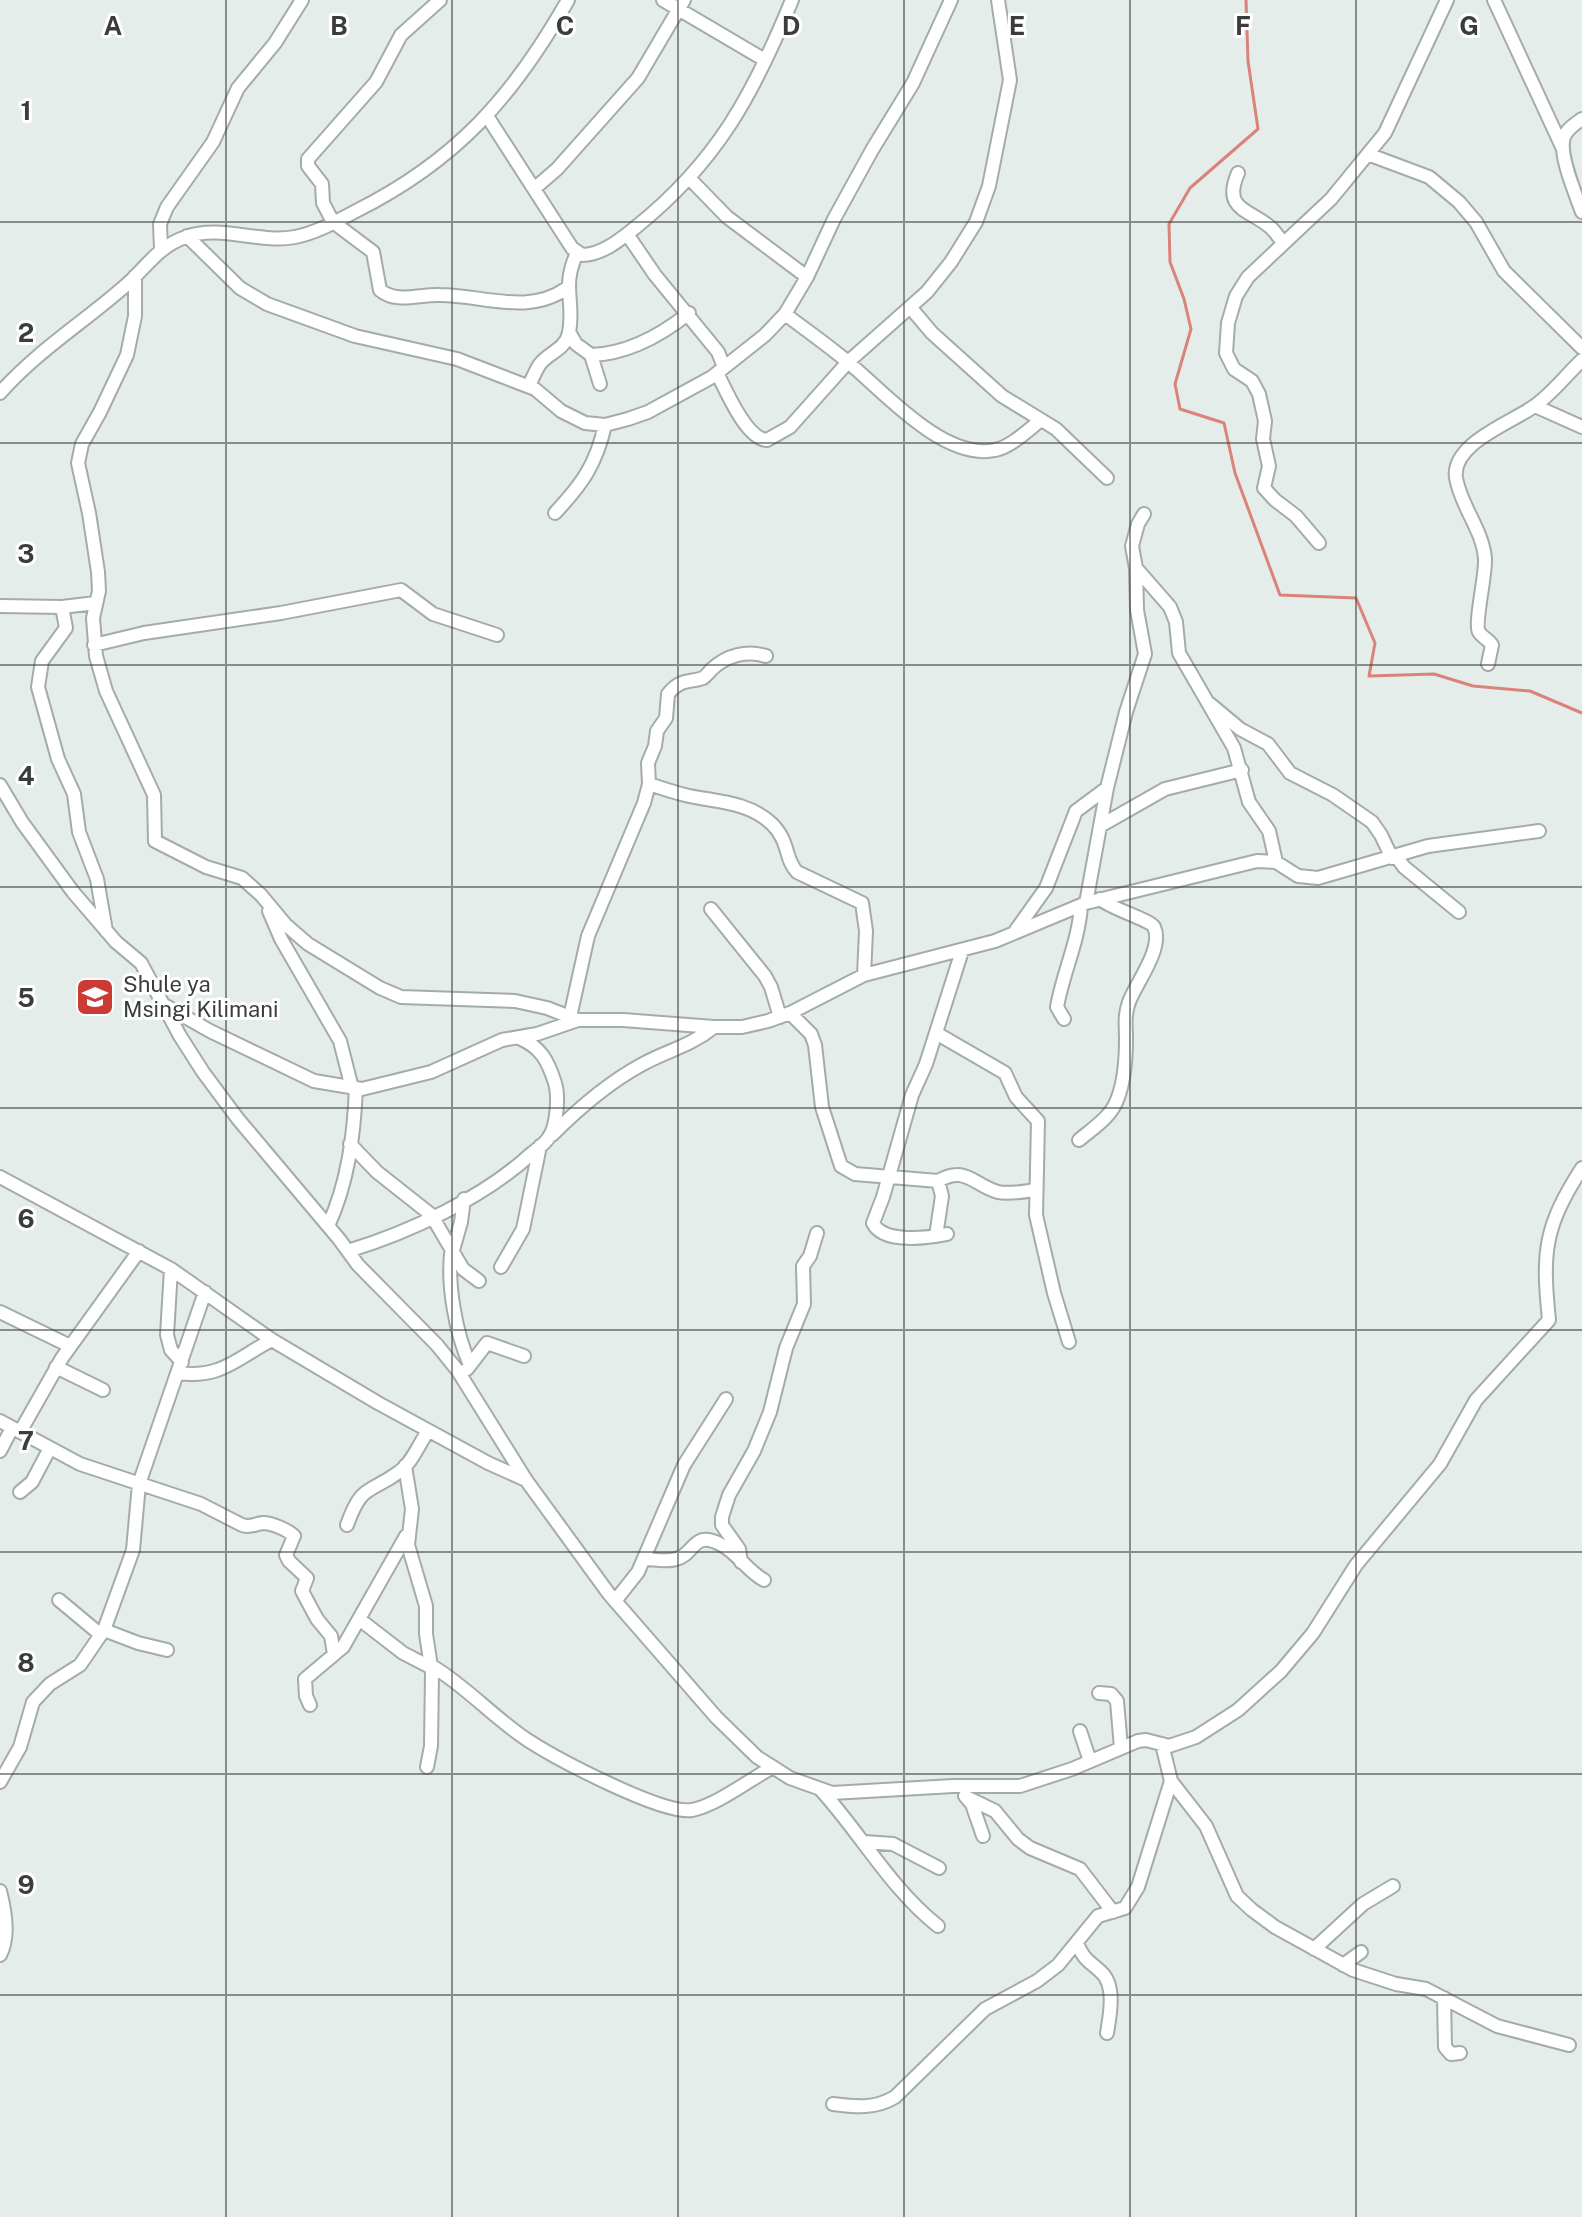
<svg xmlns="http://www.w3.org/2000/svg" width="1582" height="2217" viewBox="0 0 1582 2217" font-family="'Public Sans',sans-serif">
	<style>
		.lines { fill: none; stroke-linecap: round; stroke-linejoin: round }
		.stream { stroke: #da8379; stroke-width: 3 }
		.street-casing { stroke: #a4aca9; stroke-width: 16 }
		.street { stroke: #fff; stroke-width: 12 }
		.grid { fill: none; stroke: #3a3d3c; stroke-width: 2; stroke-opacity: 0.55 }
		.labels { text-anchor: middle; stroke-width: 6; stroke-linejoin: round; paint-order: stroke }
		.poi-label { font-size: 22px; fill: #3a3d3c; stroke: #fff; text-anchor: start }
		.grid-label { font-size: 26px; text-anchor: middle; font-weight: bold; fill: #3a3d3c; stroke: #fff; stroke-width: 6; stroke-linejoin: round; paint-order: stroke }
	</style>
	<rect width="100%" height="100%" fill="#e5edea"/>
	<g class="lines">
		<path class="stream" d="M1246,0l2,61 10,68 -68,59 -21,36 1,38 14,37 7,30 -16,55 5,25 44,14 11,50 45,122 76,3 19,45 -6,33 65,-2 39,12 57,5 52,22"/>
		<g class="street-casing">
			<path id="street" d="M440,0l-39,35 -25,47 -68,77v7l14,18 1,19 10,19 40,30 7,38c17,14 39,4 60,5 43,0 88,21 127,-7
				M663,0l102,60
				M1494,0l69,149
				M487,116l85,132 10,7c20,0 39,-16 54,-28 81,-65 117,-132 156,-227
				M1582,119c-7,5 -15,10 -18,18 -6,17 12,58 18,75
				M1370,155l59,22 30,25 17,20 28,49 78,77
				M1238,173c-16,37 11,36 32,54 5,4 8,10 13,15
				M690,179l37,38 80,60
				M535,188l22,-19 81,-91 46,-78
				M627,234l28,41 63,77 6,15
				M187,236l53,52 27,16 88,32 102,23 78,30 26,22 24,12 20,2 23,-6 20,-7 64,-35 53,-42 20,-21 22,-37 27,-58 38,-69 41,-67 38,-83
				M161,249l-1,-25 7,-17 46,-65 25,-54 37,-45 27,-43
				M135,276v40l-8,39 -27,57 -18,32 -4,19 11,50 9,59 1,19 -6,27 3,38 10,35 48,104 1,46 51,26 36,11 19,17 25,30 22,19 72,44 21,9 114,4 32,7 31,12
				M910,307l22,26 70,63 54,33 51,49
				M785,314c21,16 44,32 64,49 35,29 95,98 146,87 16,-3 33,-20 46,-30
				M569,332l7,12 15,11 9,29
				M591,355c37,-1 69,-19 98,-42
				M717,373c9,17 29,66 50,67l23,-13 58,-65 79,-70 24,-30 25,-40 13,-36 21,-106 -12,-80
				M528,386c5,-7 7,-15 12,-22 9,-12 25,-14 29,-31 6,-32 -8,-46 8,-80
				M0,393c36,-41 84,-71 125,-107 21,-18 33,-40 61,-49 34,-13 73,7 109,0 21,-4 42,-16 61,-26 100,-50 157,-114 212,-211
				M1535,406l47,21
				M555,513c27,-29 41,-48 50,-88
				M1319,543l-23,-27 -21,-16 -11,-12 5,-22 -6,-27 2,-18 -6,-27 -7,-13 -18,-12 -8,-16 2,-30 8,-27 12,-19 83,-78 54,-66 62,-133
				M1136,568l34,39 6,15 3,31 55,95 15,54 20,29 7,31
				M0,606l62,1 34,-4
				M62,607l4,21 -24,33 -4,26 20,72 16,35 5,38 18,47 9,52
				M94,645l50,-12 137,-20 120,-23 32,24 64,21
				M1488,664l4,-19c-3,-5 -10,-8 -13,-13 -5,-8 7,-57 6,-73 -2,-29 -24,-52 -29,-81 -5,-34 54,-55 77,-71 18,-12 33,-32 49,-47
				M1210,704l30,25 28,15 22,29 43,22 39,27 9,13 11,23
				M649,784c12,4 24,8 36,11 30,7 63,6 87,29 18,18 12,34 25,48l65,31 4,28 -2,44
				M0,785l22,37 51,70 43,50 25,21 39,73 23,36 35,47 101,120 19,26 79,80 21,26 68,109 83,114 107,123 41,40 33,21 42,15 121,-7h67l52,-17 66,-28 8,-1 23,6 27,-9 42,-27 43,-39 32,-38 43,-68 84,-101 36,-64 73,-80c-7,-68 -5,-93 33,-152
				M1100,826l65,-37 77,-19
				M1396,856l8,11 55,45
				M1086,903l21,-115 19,-76 19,-58 -8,-44 -1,-42 -4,-22 6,-22 6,-10
				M711,909l54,67 6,11 9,30
				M269,911l12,28 59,102 12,47
				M1016,930l30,-42 30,-77 31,-23
				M166,1006l44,25 104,50 48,8 69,-17 71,-32 35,-6 41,-14h45l91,7h28l26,-6 22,-8 74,-38 131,-34 91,-38 171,-42 19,1 22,14 20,2 110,-32 111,-15
				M790,1013l21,21 4,11 7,62 19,59 14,8 83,7 4,15 -6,40
				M570,1017l18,-81 56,-133 5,-19 -1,-21 7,-17 2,-15 9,-13 2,-24c13,-16 21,-11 35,-16 2,-1 7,-7 9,-9 15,-14 35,-19 54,-13
				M1064,1019l-7,-12c6,-35 22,-66 24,-102
				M936,1033l69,40 11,24 22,24 -2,94 18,78 15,49
				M552,1135c26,-26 56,-52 89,-70 27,-15 48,-18 73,-38
				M1079,1140c13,-11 32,-23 38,-40 7,-17 9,-43 9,-61 0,-14 -2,-23 3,-37 7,-19 35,-54 25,-75 -4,-7 -42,-18 -54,-28
				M350,1144l27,28 57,45
				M0,1177l171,92 101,71 106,63 110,60 38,17
				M938,1181c28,-16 35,4 60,11 8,2 30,0 38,-3
				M433,1218l30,51 16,12
				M328,1226c20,-43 26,-91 28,-138
				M947,1234c-19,4 -64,10 -74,-11l10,-26 29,-102 14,-31 36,-113
				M452,1247c-6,35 4,87 18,118
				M453,1250l8,-28 3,-23
				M348,1251c62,-19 135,-53 183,-97 6,-5 15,-11 18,-17 8,-11 10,-41 6,-54 -7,-22 -14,-36 -36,-45
				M501,1267l22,-38 17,-83
				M171,1269l-4,66 4,15 11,12
				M0,1312l70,34
				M56,1367l47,23
				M467,1369l20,-26 37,13
				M178,1373c43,6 59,-15 94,-33
				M0,1421l80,43 121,40 41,21c9,3 12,-1 21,-2 9,0 25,7 31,13l-8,19 3,6 18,17 -5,13 15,28 14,17 3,18
				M20,1432l42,-74 77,-107
				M0,1451l12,-23
				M405,1466l7,43 -4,36 18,61v28l6,39 -1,73 -4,21
				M20,1492l12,-10 18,-34
				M347,1525c15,-42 22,-31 52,-53 13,-9 20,-28 29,-41
				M644,1559c10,0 22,3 32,0 19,-4 16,-29 44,-15 18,9 27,27 44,36
				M741,1562l-2,-13 -17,-24v-8l7,-22 25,-44 16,-39 16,-64 18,-44 -1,-38 7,-10 7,-23
				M59,1600l42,35
				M615,1601l23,-29 46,-107 42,-66
				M359,1619l44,34 29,15
				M104,1630l34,13 29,7
				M432,1666c35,21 63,53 97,75 28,18 134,74 163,69 25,-5 57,-30 81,-43
				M1099,1693l12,1 6,7 4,47
				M310,1705l-4,-9 -1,-17 38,-32 63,-111
				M1080,1731l10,30
				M1162,1744l9,37 35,45 31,70 15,14 23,17 78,43 43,14 30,5 71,37 72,19
				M0,1782l20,-35 13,-45 17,-18 30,-19 24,-35 29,-80 6,-66 66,-192
				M821,1790c40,44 70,99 117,136
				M965,1796l7,8 11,32
				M966,1797l29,14 23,28 12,9 50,21 33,43
				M865,1842l28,2 46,24
				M0,1891c5,19 10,46 0,64
				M1077,1943c7,17 11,17 24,29 15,13 9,43 6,61
				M1314,1949l49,-45 30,-18
				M1343,1965l18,-13
				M1444,1998l1,49 6,7 9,-1
				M833,2104c23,3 42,5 62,-7l90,-88 52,-28 21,-16 40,-49 27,-8 13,-21 33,-106"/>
		</g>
		<use href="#street" class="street"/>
	</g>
	<path class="grid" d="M226,0v2217M452,0v2217M678,0v2217M904,0v2217M1130,0v2217M1356,0v2217M0,222h1582M0,443h1582M0,665h1582M0,887h1582M0,1108h1582M0,1330h1582M0,1552h1582M0,1774h1582M0,1995h1582"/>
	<defs>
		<g id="school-square" transform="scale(2)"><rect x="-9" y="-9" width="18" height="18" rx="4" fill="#c93b33" stroke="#fff"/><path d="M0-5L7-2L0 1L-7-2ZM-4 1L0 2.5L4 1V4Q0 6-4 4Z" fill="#fff"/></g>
	</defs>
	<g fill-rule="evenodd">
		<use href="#school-square" x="95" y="997"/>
	</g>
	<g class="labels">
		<g class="poi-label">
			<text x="123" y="992">Shule ya<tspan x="123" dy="25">Msingi Kilimani</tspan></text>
		</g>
	</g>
	<g class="grid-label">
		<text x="113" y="35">A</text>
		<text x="339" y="35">B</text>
		<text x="565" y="35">C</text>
		<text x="791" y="35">D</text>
		<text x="1017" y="35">E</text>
		<text x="1243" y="35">F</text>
		<text x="1469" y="35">G</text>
		<text x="26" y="120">1</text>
		<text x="26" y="342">2</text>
		<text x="26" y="563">3</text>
		<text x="26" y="785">4</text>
		<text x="26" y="1007">5</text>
		<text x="26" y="1228">6</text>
		<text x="26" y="1450">7</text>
		<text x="26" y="1672">8</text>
		<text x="26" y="1894">9</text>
	</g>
</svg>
